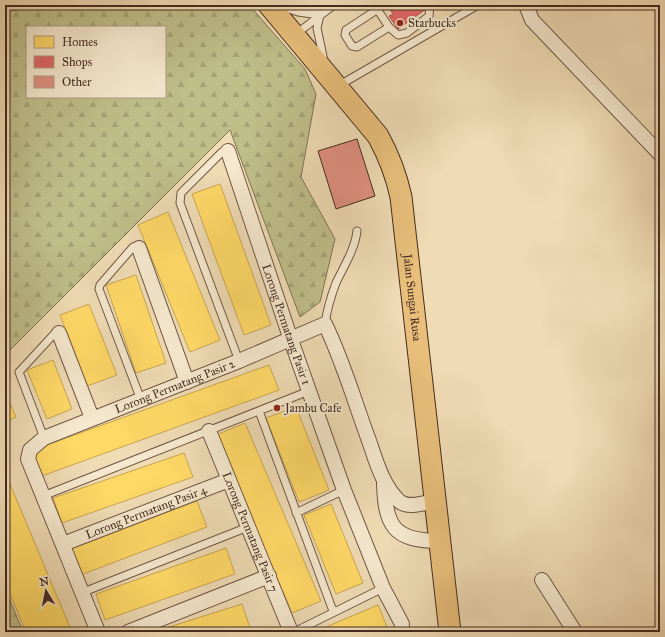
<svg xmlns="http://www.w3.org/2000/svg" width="665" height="637" viewBox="0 0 665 637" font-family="'IM FELL Great Primer',serif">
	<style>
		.forest { fill: url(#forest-firs); stroke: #817454; fill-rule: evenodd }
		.homes { fill: #ffd966; stroke: #c7a551 }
		.shops { fill: #e06666; stroke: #b15451 }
		.building { fill: #df9080; stroke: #442b20 }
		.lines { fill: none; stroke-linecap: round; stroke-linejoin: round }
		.service-casing { stroke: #6f5745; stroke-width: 9 }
		.minor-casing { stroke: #6f5745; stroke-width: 16 }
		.primary-casing { stroke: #442b20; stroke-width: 23 }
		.service { stroke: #f5e8ce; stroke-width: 7 }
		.minor { stroke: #f5e8ce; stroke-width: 14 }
		.primary { stroke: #e8be7a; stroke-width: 21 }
		.poi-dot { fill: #8f2418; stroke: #f5e8ce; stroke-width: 1.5 }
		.labels { text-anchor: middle; stroke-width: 4; stroke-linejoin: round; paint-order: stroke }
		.poi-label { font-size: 12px; fill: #442b20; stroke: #f5e8ce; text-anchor: start }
		.street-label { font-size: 12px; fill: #442b20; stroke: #f5e8ce }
	</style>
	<defs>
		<pattern id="forest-firs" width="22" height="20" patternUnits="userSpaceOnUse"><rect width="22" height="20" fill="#bebe89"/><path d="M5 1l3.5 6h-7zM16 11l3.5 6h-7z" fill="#a4a376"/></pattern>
	</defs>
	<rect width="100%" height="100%" fill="#efdbb4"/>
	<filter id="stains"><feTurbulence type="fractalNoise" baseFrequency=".005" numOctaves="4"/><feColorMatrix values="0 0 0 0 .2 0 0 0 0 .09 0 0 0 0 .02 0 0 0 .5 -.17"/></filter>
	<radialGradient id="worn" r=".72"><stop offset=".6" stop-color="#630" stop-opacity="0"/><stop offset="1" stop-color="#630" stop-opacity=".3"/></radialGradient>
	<path class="forest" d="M44,5h205l56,64 11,25 -15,83 34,62 -15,63 -20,15 -70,-187 -225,225v-343zM27,27h138v70h-138z
		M5,588l18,44h-18z"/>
	<path class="homes" d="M220,184l51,141 -27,10 -52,-141z
		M168,212l52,128 -30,12 -52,-127z
		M136,275l30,88 -30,10 -30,-88z
		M89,304l28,71 -30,11 -27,-71z
		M53,360l19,49 -25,10 -20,-49z
		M269,365l10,25 -240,87 -9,-26z
		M5,392l11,25 -11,5z
		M296,407l33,83 -30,12 -33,-84z
		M245,423l76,178 -29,12 -76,-178z
		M184,453l9,24 -131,46 -9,-25z
		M5,472l67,160h-46l-21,-50z
		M197,501l10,26 -129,49 -10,-26z
		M331,504l32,79 -27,11 -32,-79z
		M226,548l9,26 -130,46 -9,-26z
		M242,604l9,27 -3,1h-95z
		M378,605l11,27h-75z"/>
	<path class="shops" d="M387,5h36l3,4 -28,20 -9,-13 4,-2z"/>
	<path class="building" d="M357,139l18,57 -39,13 -18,-58z"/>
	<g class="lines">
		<g class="service-casing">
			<path id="service" d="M277,5l21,7 22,3
				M312,5l8,10 -3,13 7,33
				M375,6l14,21 9,8 9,-2 22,-17 1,-11
				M378,9l-32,21 -1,5 7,11 5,1 32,-20
				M296,34l38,-29
				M338,86l140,-81
				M228,151l-6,1 -41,41 -1,10 59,158
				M139,248l-3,-2 -3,1 -33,38 -1,4 42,111
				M325,324c2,-14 6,-28 11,-41 8,-17 19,-34 21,-52
				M259,411l74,200
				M44,438l-25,-66 36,-39h4
				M43,496l266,-105
				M296,513l48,-23
				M81,593l167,-66
				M294,632l89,-44"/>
		</g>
		<g class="minor-casing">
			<g id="minor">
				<path d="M526,5l6,15 128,134"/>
				<path id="s1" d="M228,151l63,189 53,150 39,98 19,36 -1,8"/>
				<path d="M139,248l48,134"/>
				<path d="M59,333l33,85"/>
				<path id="s2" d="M209,431l82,201"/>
				<path d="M384,482c1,43 9,59 55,59"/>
				<path id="s3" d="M63,544l166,-64"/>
				<path d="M542,580l33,52"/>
				<path id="s4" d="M98,632l-70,-173 2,-9 14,-12 195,-77 86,-37c18,37 29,76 43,114 8,22 14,47 31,63 9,8 25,2 35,0"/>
				<path d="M128,632l141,-56"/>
			</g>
		</g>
		<g class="primary-casing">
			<g id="primary">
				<path id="s5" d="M269,5l109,131c11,20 18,38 23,61l49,435"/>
			</g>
		</g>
		<use href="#service" class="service"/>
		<use href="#minor" class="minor"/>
		<use href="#primary" class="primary"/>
	</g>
	<g class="poi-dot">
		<circle cx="400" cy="23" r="4"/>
		<circle cx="277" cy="408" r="4"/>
	</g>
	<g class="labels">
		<g class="poi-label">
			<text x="408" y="27">Starbucks</text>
			<text x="285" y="412">Jambu Cafe</text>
		</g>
		<g class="street-label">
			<text dy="4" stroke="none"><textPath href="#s5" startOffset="337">Jalan Sungai Rusa</textPath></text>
			<text dy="4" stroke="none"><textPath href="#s1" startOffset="183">Lorong Permatang Pasir 1</textPath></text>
			<text dy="4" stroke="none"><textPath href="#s4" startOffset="355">Lorong Permatang Pasir 2</textPath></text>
			<text dy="4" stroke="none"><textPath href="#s3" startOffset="89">Lorong Permatang Pasir 4</textPath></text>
			<text dy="4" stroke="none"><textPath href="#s2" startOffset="109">Lorong Permatang Pasir 7</textPath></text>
		</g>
	</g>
	<rect width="665" height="637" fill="none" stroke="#efdbb4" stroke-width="20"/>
	<rect x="6" y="6" width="653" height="625" fill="none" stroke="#442b20" stroke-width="2"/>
	<rect x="10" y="10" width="645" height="617" fill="none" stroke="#442b20"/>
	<rect x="26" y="26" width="140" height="72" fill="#f5e8ce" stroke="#ae9c88"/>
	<rect x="34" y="36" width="20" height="12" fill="#ffd966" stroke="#ae9c88"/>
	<text x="62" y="46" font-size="12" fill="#442b20">Homes</text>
	<rect x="34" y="56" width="20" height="12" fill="#e06666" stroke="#ae9c88"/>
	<text x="62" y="66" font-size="12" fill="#442b20">Shops</text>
	<rect x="34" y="76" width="20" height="12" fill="#df9080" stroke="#ae9c88"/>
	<text x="62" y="86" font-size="12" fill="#442b20">Other</text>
	<g transform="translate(46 591) rotate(350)" stroke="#f5e8ce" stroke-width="3" paint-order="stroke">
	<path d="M0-3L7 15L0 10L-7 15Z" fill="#442b20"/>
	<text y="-6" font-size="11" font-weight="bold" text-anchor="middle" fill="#442b20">N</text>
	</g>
	<rect width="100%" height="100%" filter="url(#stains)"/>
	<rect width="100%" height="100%" fill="url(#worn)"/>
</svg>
